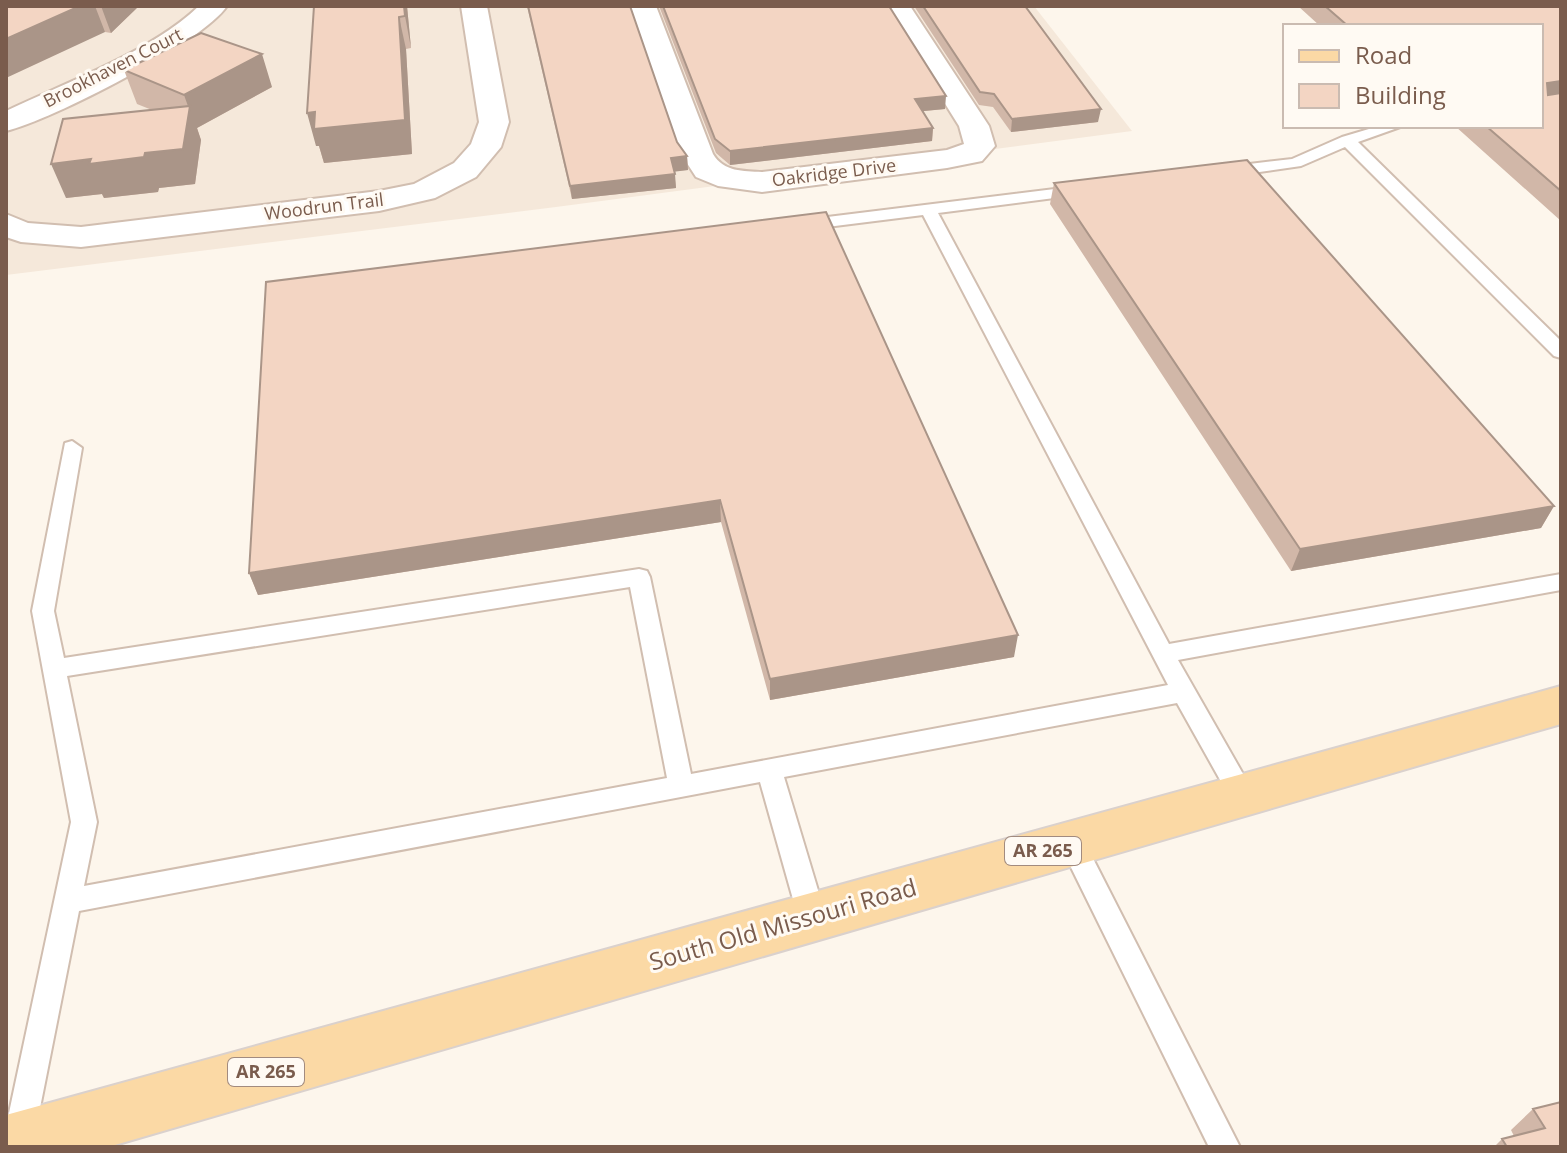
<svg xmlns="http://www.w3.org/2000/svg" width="1567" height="1153" viewBox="0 0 1567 1153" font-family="'Open Sans',sans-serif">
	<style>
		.residential { fill: #f5e8da }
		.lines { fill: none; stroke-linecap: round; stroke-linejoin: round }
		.lane-casing { stroke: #d1beb0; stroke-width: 4 }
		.street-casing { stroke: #d1beb0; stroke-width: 4 }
		.primary-casing { stroke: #dad1cd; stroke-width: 4 }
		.lane { fill: #fff; fill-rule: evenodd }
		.street { fill: #fff; fill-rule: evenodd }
		.primary { fill: #fbd9a5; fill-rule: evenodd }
		.wall { fill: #d1b7a8 }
		.shaded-wall { fill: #aa9588 }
		.building { fill: #f3d5c3; stroke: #aa9588; stroke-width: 2 }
		.labels { text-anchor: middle; stroke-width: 6; stroke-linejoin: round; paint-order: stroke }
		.far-street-label { font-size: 18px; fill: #7a5c4d; stroke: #fffaf3 }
		.shield { fill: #fffaf3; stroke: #a28b7f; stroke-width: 2 }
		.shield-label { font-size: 18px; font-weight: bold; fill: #7a5c4d }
		.near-street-label { font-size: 24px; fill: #7a5c4d; stroke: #fffaf3 }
	</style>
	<rect width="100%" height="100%" fill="#fdf6ec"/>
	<path class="residential" d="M6,6h1028l98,125 -576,76 -550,68z"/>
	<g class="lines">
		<g class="lane-casing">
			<path id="lane" d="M1379,126h24l-45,16 203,199v17l-7,-2 -209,-209 -44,19 -77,11 -8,-5 8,-5 68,-8 50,-22z
				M1079,186l6,2v6l-147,19 231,431 392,-70v16l-383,70 77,135 -4,8 -9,3 -9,-3 -56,-100 -393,74 42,140 -4,9 -10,3 -10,-3 -4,-9 -38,-135 -681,129 -45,227 -3,9h-24l-1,-20 65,-305 -39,-211 33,-168 7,-2 10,7 -28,163 10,47 575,-89 8,2 3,6 41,197 477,-89 -245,-470 -120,15 -8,-5 8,-5zM630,587l37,191 -583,108 13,-64 -30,-146z
				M1072,832l9,3 159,312h-31l-150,-304 4,-8z"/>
		</g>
		<g class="street-casing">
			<path id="street" d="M199,6h28c-25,37 -175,114 -221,125v-20c59,-28 147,-60 193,-105z
				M461,6h26l22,116 -8,25 -25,30 -41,21 -56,13 -298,36 -60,-5 -15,-5v-23l22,9 53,4 298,-36 35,-7 40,-21 17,-19 8,-22z
				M630,6h26l57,148c11,18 30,17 49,18l185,-22 17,-6 -5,-18 -75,-120h26l79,120 6,20 -13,15 -35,7 -185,24 -44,-6 -22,-9 -15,-23z"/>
		</g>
		<g class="primary-casing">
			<path id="primary" d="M1561,686v38l-1453,423h-102v-32z"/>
		</g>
		<use href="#lane" class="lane"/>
		<use href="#street" class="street"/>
		<use href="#primary" class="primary"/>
	</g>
	<path class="wall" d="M6,6h133l-28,27 -6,-1z
		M314,6h93l4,42 -5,1 6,105 -88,9 -5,-17h-3z
		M527,6h103l47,136 10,14 1,14 -14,1 2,17 -104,11z
		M659,6h230l56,103 -22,2 10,17 -1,13 -202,24 -14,-12z
		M914,6h111l73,116 -87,10 -18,-25 -14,-2z
		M1298,6h263v215l-106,-95h86v-100h-221z
		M124,70l148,17 -75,41 4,12 -6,44 -36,4 -1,4 -54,6 -2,-4 -36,4 86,-88 -15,-6z
		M1054,183l500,323 -13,22 -250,43 -241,-367z
		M826,212l188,445 -244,43 -49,-178 -463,73 -9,-22z
		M1533,1109l28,38h-67l8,-8 12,-3 -3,-6z"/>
	<path class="shaded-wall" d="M80,6h15l10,26 -99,46v-39z
		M101,6h38l-28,27z
		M404,6h3l4,42 -6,-32z
		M399,17l7,32 6,105 -88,9 -5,-17h-3l-9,-33z
		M262,54l10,33 -75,41 4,12 -6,44 -36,4 -1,4 -54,6 -2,-4 -36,4 -15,-34 94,-11 44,-44 -5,-14z
		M1561,81v19l-20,3 6,-20z
		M946,96l-1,13 -31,3 1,-13z
		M1101,109l-3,13 -87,10 1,-13z
		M933,128l-1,13 -202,24v-14z
		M687,156l1,14 -16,2 -1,-14z
		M675,174l1,14 -104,11 -2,-13z
		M720,500l1,22 -463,73 -9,-22z
		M1554,506l-13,22 -250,43 9,-22z
		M1018,635l-4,22 -244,43v-21z"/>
	<path class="building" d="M6,6h74l-74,33z
		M314,6h90l1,10 -6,1 6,103 -91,9 1,-17 -8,1z
		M528,6h102l47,136 10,14 -16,2 4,16 -105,12z
		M663,6h226l57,90 -31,3 18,29 -203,23 -15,-12z
		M923,6h102l76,103 -89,10 -18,-25 -14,-2z
		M1325,6h236v75l-14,2 1,12 13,-2v98l-75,-65h55v-100h-193z
		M201,33l61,21 -78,41 -60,-25z
		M190,106l-7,43 -38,4 -1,4 -55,7 2,-5 -40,5 12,-45z
		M1247,160l307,346 -254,43 -246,-366z
		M826,212l192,423 -248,44 -50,-179 -471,73 17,-291z
		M1561,1102v45h-54l-5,-8 43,-11 -12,-19z"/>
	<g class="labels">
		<g class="far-street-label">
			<text transform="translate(113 68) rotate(-27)" y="6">Brookhaven Court</text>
			<text transform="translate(834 173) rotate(-7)" y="6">Oakridge Drive</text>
			<text transform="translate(324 207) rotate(-7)" y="6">Woodrun Trail</text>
		</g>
		<g class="shield">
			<rect x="1005" y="837" width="76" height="28" rx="6"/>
			<rect x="228" y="1058" width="76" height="28" rx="6"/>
		</g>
		<g class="shield-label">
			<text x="1043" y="857">AR 265</text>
			<text x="266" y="1078">AR 265</text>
		</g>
		<g class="near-street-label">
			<text transform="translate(783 925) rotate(-16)" y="8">South Old Missouri Road</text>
		</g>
	</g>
	<rect width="1567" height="1153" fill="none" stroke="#7a5c4d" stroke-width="16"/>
	<rect x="1283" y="24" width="260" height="104" fill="#fffaf3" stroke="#cabbb1" stroke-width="2"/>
	<rect x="1299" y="50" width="40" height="12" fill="#fbd9a5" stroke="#cabbb1" stroke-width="2"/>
	<text x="1355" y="64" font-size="24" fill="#7a5c4d">Road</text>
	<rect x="1299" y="84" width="40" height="24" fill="#f3d5c3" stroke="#cabbb1" stroke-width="2"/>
	<text x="1355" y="104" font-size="24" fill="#7a5c4d">Building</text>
</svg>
